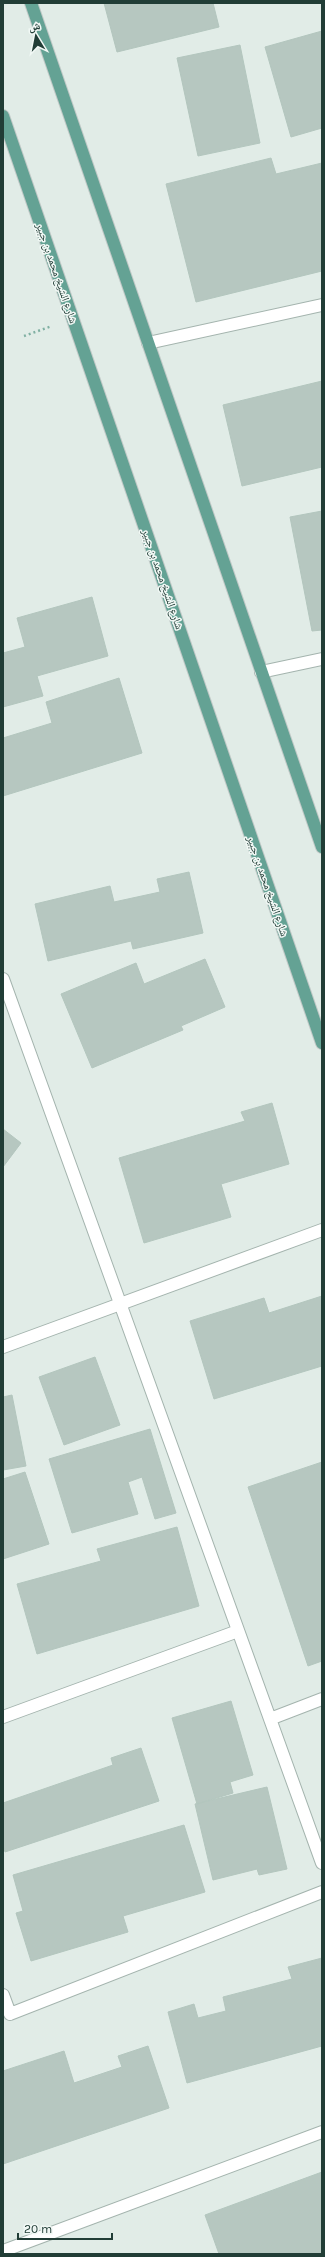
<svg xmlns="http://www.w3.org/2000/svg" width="325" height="2257" viewBox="0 0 325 2257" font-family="Karla,'Noto Naskh Arabic',sans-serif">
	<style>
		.building { fill: #b6c7c0; stroke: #b3c6be }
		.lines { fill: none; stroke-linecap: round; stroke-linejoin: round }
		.minor-casing { stroke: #a4b4ae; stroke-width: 14 }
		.major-casing { stroke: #c1c9c7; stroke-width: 14 }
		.path { stroke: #80b0a3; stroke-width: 2.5; stroke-dasharray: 2 3; stroke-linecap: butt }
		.minor { stroke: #fff; stroke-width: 12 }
		.major { stroke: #64a294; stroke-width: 12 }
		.labels { text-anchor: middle; stroke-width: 3; stroke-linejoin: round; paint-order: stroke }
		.street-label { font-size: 11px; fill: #213d36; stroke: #f1f8f5 }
	</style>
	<rect width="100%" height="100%" fill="#e1ece7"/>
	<path class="building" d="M104,3h109l6,24 -102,25z
		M322,31v97l-31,9 -26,-90z
		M240,45l20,98 -62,13 -21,-98z
		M271,158l5,16 46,-11v108l-126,31 -30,-118z
		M322,381v86l-80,19 -19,-81z
		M322,511v119l-10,1 -22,-114z
		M92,597l16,59 -71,20 6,20 -40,11v-54l22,-6 -8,-29z
		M119,678l23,75 -139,43v-58l49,-15 -6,-21z
		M189,872l14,61 -70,16 -2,-8 -83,20 -13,-57 75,-18 4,16 46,-10 -3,-13z
		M205,959l20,48 -44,19 2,4 -91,38 -31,-74 75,-31 8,21z
		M272,1103l17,61 -68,20 10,33 -87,26 -25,-85 126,-37 -4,-9z
		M3,1129l18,14 -18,24z
		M322,1296v70l-108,33 -24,-78 74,-23 5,15z
		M95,1357l25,68 -56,20 -25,-68z
		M12,1395l14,71 -23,4v-73z
		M150,1429l26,84 -21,6 -13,-42 -14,5 10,32 -66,19 -23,-74z
		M322,1462v199l-14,5 -60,-179z
		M25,1472l24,72 -46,15v-80z
		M177,1527l22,79 -162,48 -20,-70 84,-23 -4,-12z
		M231,1701l22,74 -23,7 3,11 -36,11 -25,-86z
		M141,1748l18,53 -154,51 -2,-6v-43l110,-38 -2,-7z
		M267,1787l20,82 -28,6 -2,-6 -44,11 -18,-76z
		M184,1825l21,67 -82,24 5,16 -97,29 -15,-48 7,-2 -10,-36z
		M322,1958v88l-135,37 -19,-71 26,-8 4,14 28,-7 -3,-14 69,-18 -4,-12z
		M148,2046l21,62 -166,56v-93l61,-20 10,32 48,-16 -4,-11z
		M322,2172v82h-103l-14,-39z"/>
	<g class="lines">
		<g class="minor-casing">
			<path id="minor" d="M148,343l174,-38
				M261,672l61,-13
				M3,979l319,884
				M3,1347l319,-117
				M3,1717l235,-86
				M270,1719l52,-20
				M3,1995l7,19 312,-122
				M3,2251l319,-119"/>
		</g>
		<g class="major-casing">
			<path id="major" d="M31,3l291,844
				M3,116l319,927"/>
		</g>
		<path class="path" d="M24,336l28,-10"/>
		<use href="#minor" class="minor"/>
		<use href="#major" class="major"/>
	</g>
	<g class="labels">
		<g class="street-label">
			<text transform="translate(57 273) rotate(71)" y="4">شارع الشيخ محمد بن جبير</text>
			<text transform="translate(163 579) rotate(71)" y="4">شارع الشيخ محمد بن جبير</text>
			<text transform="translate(268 886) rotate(71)" y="4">شارع الشيخ محمد بن جبير</text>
		</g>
	</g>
	<rect width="325" height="2257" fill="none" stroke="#213d36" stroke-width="8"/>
	<g transform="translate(36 36) rotate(350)" stroke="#f1f8f5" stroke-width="3" paint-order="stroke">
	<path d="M0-3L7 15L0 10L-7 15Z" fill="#213d36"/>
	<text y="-6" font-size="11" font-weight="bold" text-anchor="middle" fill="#213d36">ش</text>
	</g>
	<path d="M18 2233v6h94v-6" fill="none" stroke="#213d36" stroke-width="2"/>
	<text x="24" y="2233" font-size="12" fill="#213d36" stroke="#f1f8f5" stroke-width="3" paint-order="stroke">20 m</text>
</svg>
